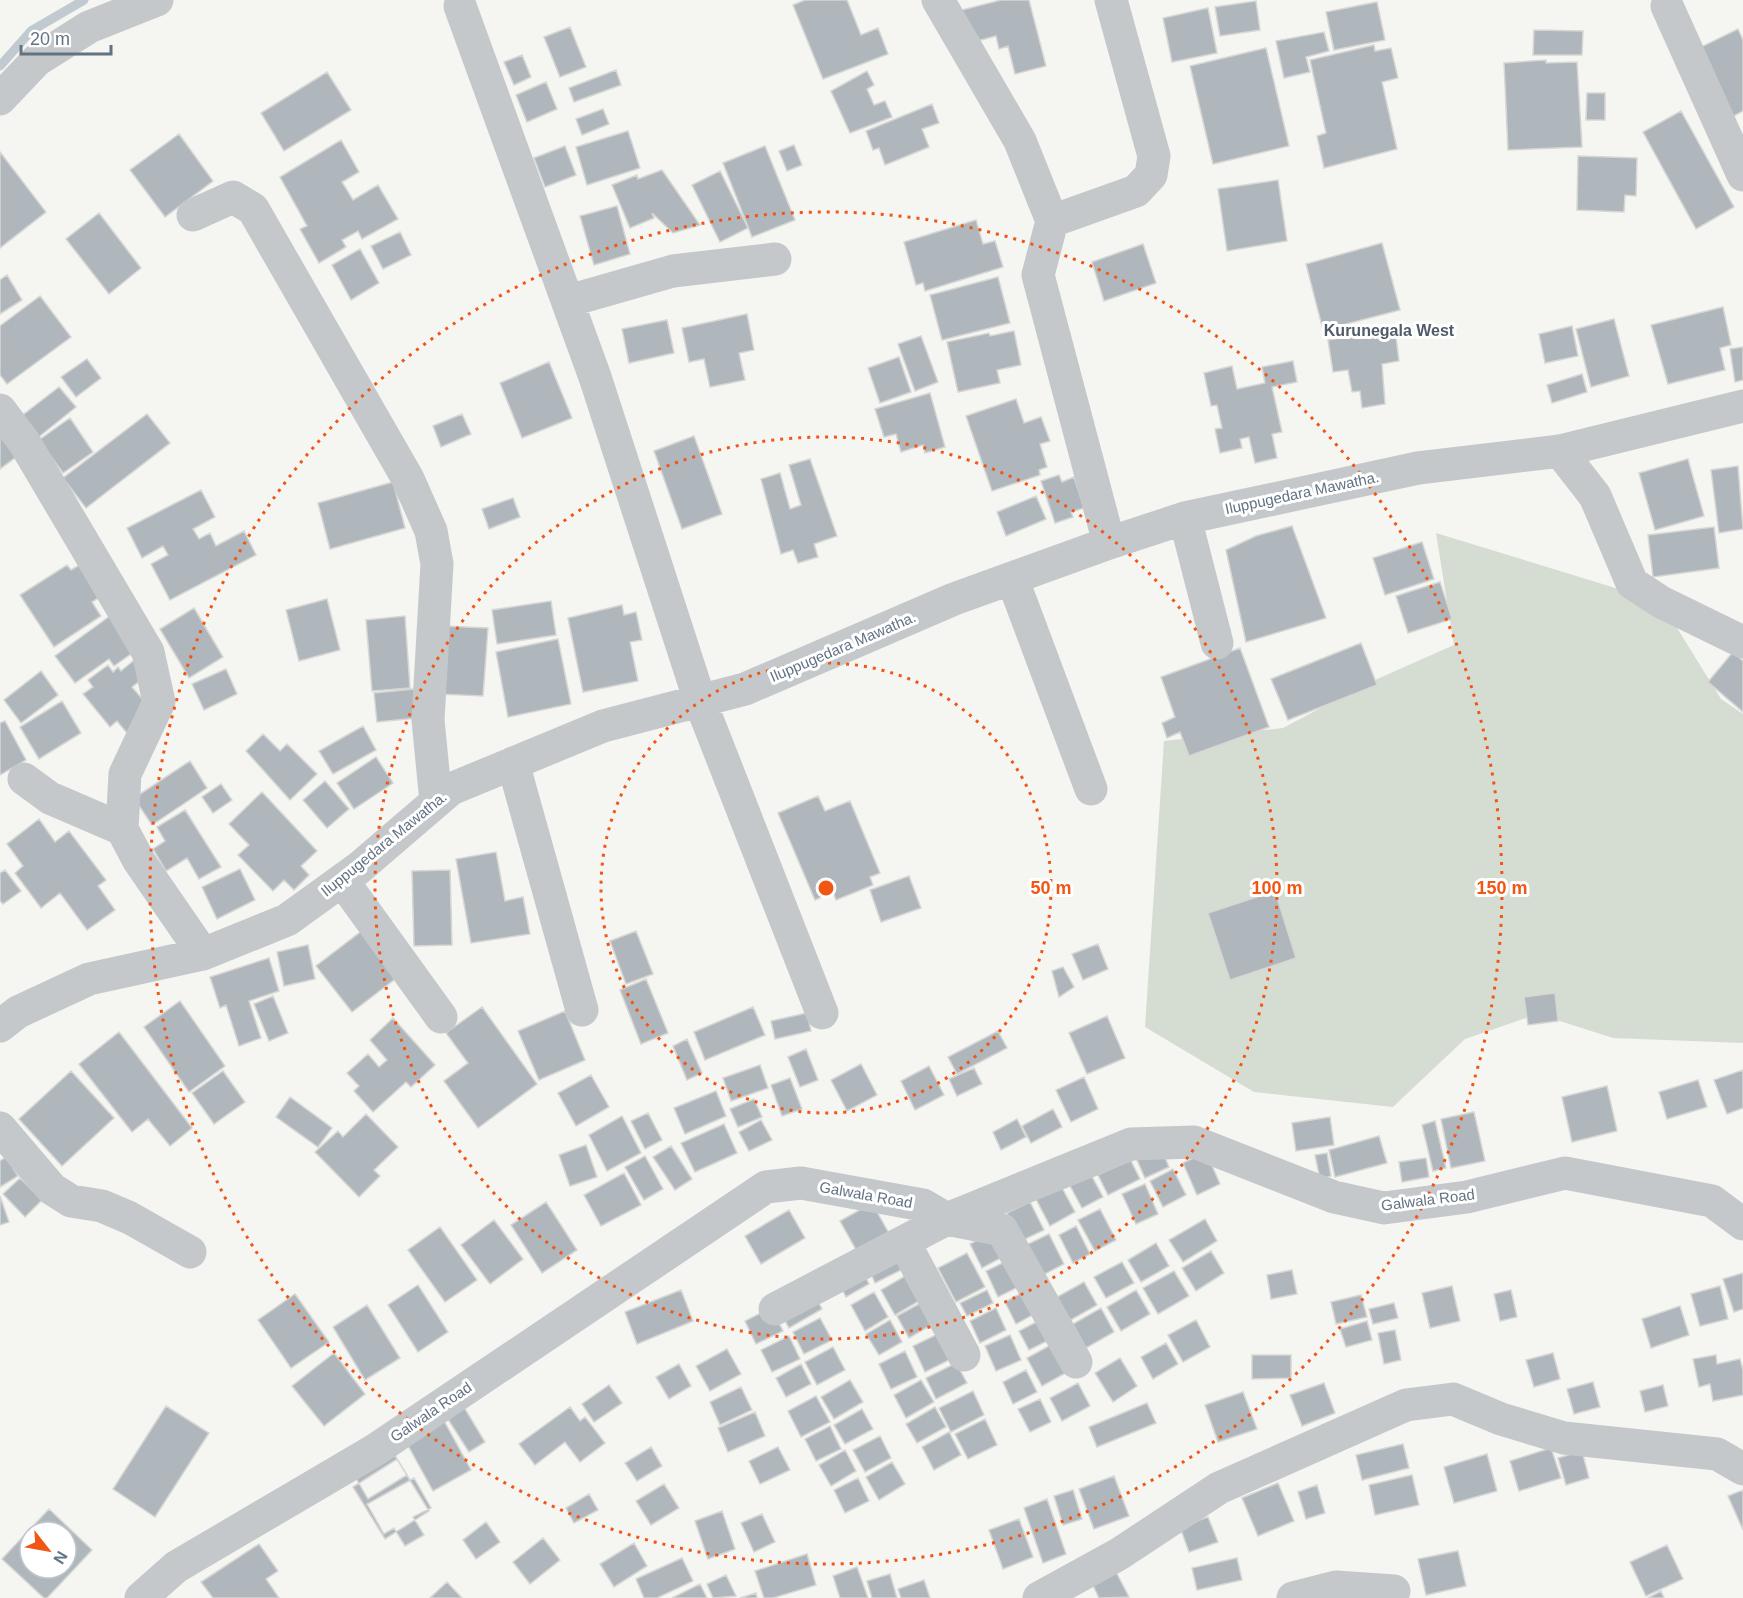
<svg xmlns="http://www.w3.org/2000/svg" width="1743" height="1598" viewBox="0 0 1743 1598" font-family="Arial,sans-serif">
	<style>
		.green { fill: #d5ddd2 }
		.lines { fill: none; stroke-linecap: round; stroke-linejoin: round }
		.stream { stroke: #c0cad0; stroke-width: 9 }
		.building { fill: #afb6bc; stroke: #d6d6d4; stroke-width: 1.5; fill-rule: evenodd }
		.minor { stroke: #c4c8cb; stroke-width: 33 }
		.ring { fill: none; stroke: #f15615; stroke-width: 3; stroke-dasharray: 3 6 }
		.labels { text-anchor: middle; stroke-width: 6; stroke-linejoin: round; paint-order: stroke }
		.street-label { font-size: 15px; fill: #627384; stroke: #fff }
		.neighbourhood-label { font-size: 16px; font-weight: bold; fill: #505c69; stroke: #fff }
		.centre { fill: #f15615; stroke: #fff; stroke-width: 3 }
		.ring-label { font-size: 18px; text-anchor: middle; font-weight: bold; fill: #f15615; stroke: #fff; stroke-width: 6; stroke-linejoin: round; paint-order: stroke }
	</style>
	<rect width="100%" height="100%" fill="#f5f5f1"/>
	<path class="green" d="M1436,533l225,69 60,97 22,15v329l-130,-5 -75,-24 -73,25 -72,68 -139,-15 -109,-65 19,-286 119,-13 85,-45 86,-38z"/>
	<g class="lines">
		<path class="stream" d="M0,66l31,-35 53,-31"/>
	</g>
	<path class="building" d="M805,0h42l14,35 17,-7 10,26 -65,25 -30,-74z
		M1001,0h28l17,66 -31,8 -7,-28 -9,3 -3,-13 -30,8 -8,-33z
		M1256,1l4,29 -40,6 -5,-29z
		M1377,2l8,38 -51,10 -8,-38z
		M1208,8l9,45 -45,9 -9,-44z
		M570,27l16,40 -26,10 -16,-40z
		M1738,29l5,11v71l-11,6 -33,-69z
		M1534,30l49,1 -1,24h-49z
		M1324,32l5,19 -23,6 4,15 -26,6 -8,-37z
		M1374,45l1,6 16,-3 7,30 -16,4 15,67 -73,19 -7,-32 9,-3 -16,-73z
		M1266,48l23,98 -76,18 -23,-98z
		M522,55l9,22 -17,8 -10,-23z
		M1546,60v3l31,-1 5,85 -74,3 -4,-87z
		M616,70l5,15 -47,17 -5,-14z
		M867,71l7,14 -7,4 7,16 11,-4 7,16 -42,16 -19,-42z
		M327,72l24,38 -67,41 -23,-38z
		M546,82l11,27 -30,13 -11,-27z
		M1587,93h18v27h-19z
		M932,104l7,19 -17,6 7,18 -44,18 -6,-17 -6,2 -7,-19z
		M603,109l6,15 -27,11 -6,-16z
		M1681,111l53,96 -38,22 -53,-97z
		M628,131l12,37 -53,17 -11,-38z
		M179,134l34,47 -48,36 -35,-47z
		M341,140l18,32 -17,10 11,18 25,-15 20,34 -36,20 -4,-8 -16,9 4,7 -27,16 -19,-34 7,-3 -27,-49z
		M794,145l8,20 -15,6 -8,-20z
		M565,146l11,29 -31,12 -11,-29z
		M765,146l30,74 -43,17 -29,-74z
		M0,152l46,60 -46,36z
		M1578,156l59,2 -1,38 -11,-1 -1,17 -47,-2z
		M662,170l38,55 -27,8 -21,-20 2,5 -24,10 -18,-43 25,-10 1,4z
		M720,171l28,57 -28,14 -28,-57z
		M1278,180l9,61 -60,10 -9,-62z
		M617,206l13,48 -36,11 -14,-49z
		M99,213l42,55 -32,26 -43,-55z
		M976,220l7,24 12,-3 8,26 -78,24 -2,-8 -7,2 -12,-43z
		M400,232l11,23 -28,14 -12,-23z
		M1382,243l18,67 -77,20 -17,-66z
		M1143,244l13,39 -52,18 -12,-39z
		M360,249l19,34 -28,17 -19,-35z
		M7,275l15,25 -22,14v-34z
		M998,277l12,46 -68,17 -12,-45z
		M40,296l31,41 -64,47 -7,-9v-49z
		M1723,307l8,38 -11,3 5,22 -57,14 -17,-59z
		M747,314l7,36 -15,3 6,27 -35,7 -6,-28 -15,3 -7,-34z
		M1614,319l15,57 -38,11 -15,-58z
		M667,320l7,33 -45,10 -7,-34z
		M1572,326l6,30 -33,7 -6,-29z
		M1395,329l4,32 -17,3 3,40 -23,4 -2,-17 -8,1 -4,-22 -15,2 -5,-32z
		M1014,331l7,34 -24,5 3,13 -42,9 -11,-50 42,-9 1,3z
		M921,336l17,46 -23,9 -17,-47z
		M1743,347v33l-8,2 -5,-33z
		M899,357l12,35 -31,11 -12,-35z
		M87,359l14,19 -25,19 -15,-20z
		M1293,361l4,21 -25,5 10,45 -10,2 5,24 -22,5 -6,-26 -9,2 2,9 -22,5 -5,-24 7,-1 -5,-23 -6,1 -7,-33 28,-7 5,23 28,-6 -3,-16z
		M549,362l23,56 -50,20 -22,-55z
		M1582,374l5,18 -35,11 -5,-18z
		M59,387l17,20 -41,33 -16,-22z
		M930,393l15,54 -20,6 -2,-8 -22,7 -5,-18 -12,3 -9,-28z
		M1016,399l8,24 17,-6 9,24 -10,3 7,23 -8,3 1,5 -48,16 -26,-75z
		M147,414l23,29 -84,65 -23,-30z
		M462,414l9,20 -30,13 -8,-21z
		M70,418l23,34 -30,21 -24,-33z
		M0,435l16,22 -16,12z
		M694,436l28,78 -40,15 -28,-78z
		M810,459l27,77 -23,8 4,13 -20,6 -5,-13 -12,4 -20,-75 19,-6 10,36 11,-4 -12,-40z
		M1688,459l16,57 -49,14 -16,-57z
		M1738,466l5,63 -24,4 -8,-63z
		M1059,475l3,7 12,-5 10,31 -13,4 2,5 -18,6 -14,-42z
		M393,482l12,46 -75,21 -12,-46z
		M201,490l14,27 -22,12 6,10 11,-6 6,13 28,-15 12,24 -86,45 -19,-36 17,-9 -5,-9 -21,12 -15,-30z
		M1036,496l10,23 -40,17 -9,-24z
		M513,498l7,19 -31,12 -7,-20z
		M1292,526l34,92 -80,24 -20,-92 30,-14z
		M1714,527l5,41 -66,9 -5,-42z
		M1422,542l12,37 -49,16 -12,-37z
		M83,563l20,32 -11,7 9,14 -47,31 -34,-52 47,-30 4,5z
		M1440,582l12,37 -44,14 -12,-37z
		M327,599l13,51 -41,11 -13,-51z
		M551,601l5,34 -59,9 -5,-34z
		M622,605l2,10 12,-3 6,28 -12,2 8,39 -55,11 -15,-74z
		M194,608l29,49 -34,21 -29,-49z
		M110,616l25,35 -21,15 -5,-7 -34,24 -20,-27z
		M405,616l5,72 -38,3 -6,-71z
		M443,626l45,2 -5,68 -44,-2z
		M558,639l13,65 -63,13 -12,-65z
		M1361,643l16,42 -89,35 -17,-41z
		M1240,648l29,79 -80,29 -9,-24 -13,6 -5,-15 13,-6 -14,-40z
		M1733,652l10,9v51l-35,-30z
		M138,657l12,16 -18,14 12,14 -17,32 -10,-12 -7,6 -27,-33 10,-7 -5,-7 20,-15 5,7 5,-5 3,4z
		M226,669l11,25 -33,16 -12,-26z
		M41,671l17,24 -37,28 -17,-23z
		M414,689l3,29 -40,4 -3,-29z
		M62,701l19,32 -42,26 -19,-32z
		M5,721l21,39 -26,15v-52z
		M363,726l13,24 -43,24 -14,-23z
		M263,734l17,17 7,-7 30,30 -27,26 -44,-49z
		M376,757l17,26 -39,26 -17,-26z
		M190,761l17,27 -55,37 -18,-27z
		M325,781l24,28 -22,19 -24,-28z
		M221,784l11,16 -19,13 -11,-16z
		M262,792l55,59 -16,15 8,9 -15,15 -10,-10 -11,11 -35,-36 11,-10 -20,-21z
		M818,796l7,15 25,-10 30,72 -10,4 3,8 -37,15 -3,-8 -18,8 -37,-87z
		M185,810l36,57 -22,12 -12,-21 -21,13 -13,-22 12,-8 -8,-14z
		M39,819l16,23 14,-11 37,49 -8,6 17,24 -28,20 -27,-37 -19,15 -26,-35 8,-7 -16,-22z
		M496,852l9,49 18,-4 7,37 -59,9 -15,-84z
		M240,869l15,31 -38,19 -15,-32z
		M5,870l16,21 -18,13 -3,-3v-28z
		M450,870l2,75 -38,1 -2,-75z
		M909,876l12,32 -40,14 -11,-32z
		M1275,891l21,67 -66,22 -22,-67z
		M363,930l36,46 -47,36 -36,-46z
		M636,931l17,43 -27,10 -16,-43z
		M1098,944l10,25 -25,11 -11,-26z
		M308,945l7,34 -31,7 -7,-34z
		M269,958l10,33 -30,10 12,37 -22,8 -13,-41 -6,3 -10,-31z
		M1063,967l11,20 -15,10 -7,-26z
		M646,979l22,54 -27,11 -21,-54z
		M1555,993l3,28 -30,4 -4,-28z
		M273,996l15,37 -19,8 -15,-37z
		M180,1001l45,65 -36,26 -45,-65z
		M482,1007l55,77 -59,44 -34,-47 24,-18 -22,-30z
		M753,1007l12,28 -60,25 -11,-28z
		M565,1011l20,49 -46,20 -21,-49z
		M807,1013l4,18 -36,8 -4,-18z
		M1107,1016l18,42 -38,16 -18,-41z
		M393,1018l42,47 -24,22 -5,-5 -33,30 -19,-21 5,-5 -12,-13 21,-19 11,13 8,-7 -17,-20z
		M998,1031l9,17 -50,26 -9,-17z
		M119,1032l73,96 -22,18 -22,-27 -16,13 -53,-68z
		M687,1039l15,34 -15,7 -14,-34z
		M806,1049l12,31 -18,7 -12,-30z
		M861,1064l16,31 -30,16 -16,-31z
		M760,1065l8,23 -37,13 -8,-23z
		M929,1066l15,29 -29,15 -14,-29z
		M974,1068l8,16 -25,12 -8,-17z
		M1743,1070v38l-16,6 -13,-34z
		M71,1071l43,47 -52,48 -43,-47z
		M223,1071l22,31 -31,22 -22,-31z
		M591,1075l18,32 -33,19 -18,-33z
		M1084,1077l14,32 -27,13 -15,-32z
		M790,1078l12,31 -20,7 -11,-31z
		M1698,1080l9,27 -40,12 -8,-27z
		M1607,1086l10,45 -45,11 -10,-45z
		M716,1091l10,25 -41,18 -11,-26z
		M290,1097l42,31 -14,19 -42,-30z
		M754,1099l8,18 -24,10 -8,-18z
		M1053,1109l9,18 -31,16 -9,-17z
		M1474,1112l11,49 -34,7 -10,-49z
		M648,1113l14,27 -17,9 -14,-28z
		M366,1114l32,33 -24,23 6,6 -21,21 -44,-45 23,-21 5,6z
		M622,1116l19,37 -34,18 -18,-36z
		M1330,1117l4,28 -38,6 -4,-28z
		M1017,1119l9,18 -25,13 -8,-18z
		M761,1120l11,20 -23,11 -10,-19z
		M1435,1121l11,47 -13,3 -11,-46z
		M724,1124l13,29 -42,19 -14,-29z
		M1379,1136l8,27 -52,14 -6,-27z
		M586,1145l11,32 -27,9 -11,-31z
		M671,1146l21,33 -17,11 -22,-33z
		M1161,1148l8,19 -24,11 -8,-18z
		M1206,1152l14,32 -23,11 -14,-32z
		M1327,1153l4,23 -11,3 -5,-24z
		M645,1156l18,33 -19,11 -19,-33z
		M6,1157l12,19 -18,11v-26z
		M1426,1158l3,19 -27,5 -3,-20z
		M1130,1159l10,20 -32,16 -10,-20z
		M1173,1169l13,26 -23,12 -13,-26z
		M1089,1171l14,26 -21,11 -14,-26z
		M624,1173l17,32 -40,21 -17,-31z
		M20,1178l22,22 -17,17 -22,-23z
		M1145,1184l13,30 -22,10 -14,-30z
		M1061,1186l14,26 -25,14 -14,-27z
		M0,1196l9,26 -9,3z
		M546,1202l31,48 -35,23 -31,-48z
		M1030,1202l14,28 -23,11 -14,-28z
		M872,1203l19,34 -32,18 -19,-34z
		M1100,1209l16,31 -21,11 -17,-31z
		M789,1210l16,28 -44,26 -16,-28z
		M1205,1219l12,22 -34,21 -14,-22z
		M494,1220l29,39 -33,25 -29,-39z
		M1076,1226l14,28 -17,9 -14,-28z
		M440,1227l37,53 -32,22 -37,-52z
		M998,1229l12,24 -28,15 -12,-24z
		M1049,1234l15,30 -23,12 -15,-31z
		M1156,1243l13,23 -28,16 -13,-22z
		M899,1245l10,21 -34,17 -9,-22z
		M1211,1251l13,22 -28,18 -14,-23z
		M967,1253l18,34 -29,15 -18,-34z
		M1015,1257l13,25 -30,15 -12,-26z
		M856,1259l13,25 -23,13 -13,-26z
		M1122,1262l12,21 -28,15 -12,-21z
		M1292,1270l5,24 -26,5 -4,-24z
		M1174,1271l15,25 -31,18 -15,-26z
		M912,1272l14,25 -31,18 -14,-25z
		M1743,1273v36l-9,3 -11,-33z
		M1084,1282l13,23 -28,16 -12,-24z
		M418,1285l30,47 -30,20 -30,-47z
		M809,1285l13,24 -33,19 -13,-25z
		M1452,1286l8,35 -30,7 -8,-35z
		M1720,1286l8,33 -28,7 -9,-32z
		M681,1290l12,31 -56,23 -12,-32z
		M987,1290l6,13 -26,13 -7,-13z
		M1027,1290l11,22 -22,12 -11,-22z
		M1136,1290l14,24 -29,17 -14,-24z
		M1511,1290l6,27 -17,4 -6,-27z
		M874,1292l14,25 -23,14 -14,-26z
		M295,1294l34,48 -38,26 -33,-48z
		M1361,1295l6,22 -31,7 -5,-22z
		M926,1300l12,21 -29,17 -12,-22z
		M1394,1303l4,15 -25,6 -4,-15z
		M367,1305l33,53 -35,22 -32,-53z
		M1680,1306l9,29 -38,13 -9,-29z
		M771,1308l12,23 -27,13 -11,-23z
		M996,1308l10,22 -26,13 -10,-22z
		M1101,1308l13,24 -28,16 -13,-24z
		M1046,1317l9,20 -26,13 -10,-19z
		M820,1318l12,22 -28,14 -11,-22z
		M890,1320l12,22 -23,13 -13,-21z
		M1196,1320l14,27 -27,15 -15,-27z
		M1367,1321l5,19 -26,7 -6,-18z
		M1395,1330l6,30 -17,4 -6,-31z
		M942,1332l13,25 -30,15 -12,-26z
		M1010,1335l11,25 -25,11 -11,-25z
		M789,1336l11,23 -28,13 -11,-22z
		M1058,1341l15,28 -31,17 -15,-28z
		M1166,1343l12,21 -25,15 -12,-22z
		M833,1347l12,23 -28,15 -12,-23z
		M727,1349l14,25 -31,17 -14,-25z
		M905,1351l12,26 -26,12 -12,-25z
		M334,1353l31,41 -41,32 -32,-40z
		M1553,1353l7,26 -26,8 -8,-27z
		M1252,1355h39v23l-39,1z
		M1716,1355l1,9 23,-5 3,11v25l-30,6 -3,-17 -11,3 -6,-28z
		M1120,1358l17,28 -24,16 -18,-29z
		M956,1363l11,20 -31,16 -10,-21z
		M679,1364l12,22 -22,13 -13,-22z
		M801,1364l10,20 -25,13 -10,-19z
		M1026,1370l11,22 -24,12 -10,-22z
		M850,1380l13,22 -29,17 -13,-22z
		M921,1380l13,22 -28,16 -12,-23z
		M1593,1382l7,25 -26,7 -7,-25z
		M1078,1383l12,23 -28,15 -12,-23z
		M1324,1383l11,30 -33,13 -12,-31z
		M609,1385l13,18 -28,19 -12,-18z
		M1663,1385l5,21 -23,6 -5,-21z
		M741,1387l11,23 -32,15 -10,-23z
		M973,1391l11,24 -33,17 -12,-24z
		M1243,1392l14,37 -39,13 -13,-37z
		M816,1396l14,26 -29,15 -13,-26z
		M459,1399l26,43 -16,10 -27,-42z
		M1040,1399l11,23 -21,10 -12,-23z
		M1147,1403l9,20 -59,24 -8,-20z
		M166,1406l43,27 -54,84 -42,-28z
		M570,1407l10,14 5,-4 20,26 -25,19 -15,-20 -30,23 -16,-21z
		M935,1407l11,20 -29,16 -11,-19z
		M862,1409l11,20 -28,15 -11,-19z
		M755,1412l10,24 -37,16 -10,-24z
		M443,1419l28,51 -38,21 -28,-51z
		M985,1419l12,26 -29,14 -13,-25z
		M830,1426l11,23 -25,12 -11,-22z
		M949,1432l12,23 -27,15 -12,-23z
		M880,1436l11,22 -26,14 -12,-22z
		M1403,1444l6,24 -47,12 -6,-25z
		M651,1447l11,19 -25,15 -12,-18z
		M778,1447l12,23 -30,14 -11,-23z
		M1551,1448l10,30 -42,13 -9,-30z
		M391,1449l16,26 -39,24 -15,-26z
		M845,1450l11,21 -25,15 -12,-21z
		M1582,1451l7,27 -23,7 -8,-27z
		M1487,1454l10,37 -43,12 -10,-36z
		M397,1459l32,52 -44,28 -32,-52z
		M892,1462l13,22 -26,16 -13,-23z
		M1412,1475l7,30 -44,10 -6,-30z
		M1114,1476l15,40 -35,13 -15,-40z
		M414,1478l17,30 -18,9 11,18 -19,11 -11,-18 -10,6 -17,-30z
		M858,1478l11,23 -24,12 -11,-23z
		M1278,1483l16,38 -36,15 -16,-38z
		M664,1484l15,24 -28,17 -15,-24z
		M1317,1485l8,28 -19,6 -8,-27z
		M1073,1490l9,29 -19,6 -9,-29z
		M1743,1490v40l-15,-34z
		M589,1494l9,16 -24,13 -8,-15z
		M1047,1499l19,55 -23,9 -19,-55z
		M49,1509l43,41 -45,48h-3l-42,-39zM30,1532h36v36h-36z
		M722,1511l13,38 -27,10 -13,-38z
		M762,1514l13,28 -21,10 -13,-29z
		M1208,1517l10,25 -29,10 -9,-25z
		M1019,1519l14,38 -30,12 -14,-39z
		M486,1522l14,20 -24,17 -13,-19z
		M543,1538l17,22 -30,24 -17,-22z
		M634,1543l13,23 -33,21 -14,-23z
		M259,1544l19,27 -12,8 13,19h-66l-12,-16z
		M1667,1545l16,34 -37,17 -16,-34z
		M1458,1551l8,35 -40,9 -8,-36z
		M807,1554l9,31 -43,13h-9l-9,-27z
		M682,1558l11,23 -36,17h-13l-8,-19z
		M1237,1558l5,22 -45,10 -5,-22z
		M857,1567l11,31h-28l-7,-22z
		M1116,1572l13,25 -30,1 -7,-15z
		M890,1574l7,24h-25l-5,-17z
		M726,1575l10,21 -23,2 -6,-14z
		M924,1580l6,18h-29l-3,-9z
		M447,1582l15,16h-32z
		M700,1584l7,14h-35z
		M1661,1591l3,7h-16z
		M756,1593l1,5h-17z"/>
	<g class="lines">
		<path class="minor" d="M938,0l82,141 32,80 -14,54 71,268
			M460,6l135,371 105,324 122,312
			M1667,6l76,169
			M0,99l37,-39 52,-33 68,-27
			M193,215l40,-18 20,12 155,270 23,52 6,33 -9,156 8,82
			M1052,221l84,-30 15,-16 3,-19 -43,-156
			M568,301l105,-30 102,-12
			M0,410l24,32 124,210 11,50 -34,72 -3,55 17,32 64,93
			M1560,451l35,45 37,87 29,19 82,40
			M1185,518l32,125
			M1012,578l79,211
			M513,763l69,247
			M24,779l26,19 72,31
			M342,880l99,137
			M0,1026l18,-14 71,-33 114,-25 84,-34 72,-52 92,-79 152,-63 142,-37 209,-90 155,-56 76,-25 233,-50 142,-17 183,-45
			M0,1128l52,61 19,12 31,5 28,12 60,34
			M904,1242l60,113
			M775,1309l172,-90 55,11 74,132
			M141,1598l35,-31 199,-117 391,-263 35,-4 122,22 24,14 184,-75 63,-2 140,55 50,11 83,-11 98,-24 147,28 31,23
			M1039,1598l80,-44 100,-66 187,-83 47,-6 48,20 63,19 153,16 26,15
			M1293,1598l43,-11 58,4"/>
	</g>
	<g class="ring">
		<circle cx="826" cy="888" r="225"/>
		<circle cx="826" cy="888" r="451"/>
		<circle cx="826" cy="888" r="676"/>
	</g>
	<g class="labels">
		<g class="street-label">
			<text transform="translate(1302 493) rotate(-12)" y="5">Iluppugedara Mawatha.</text>
			<text transform="translate(843 647) rotate(-23)" y="5">Iluppugedara Mawatha.</text>
			<text transform="translate(384 844) rotate(-39)" y="5">Iluppugedara Mawatha.</text>
			<text transform="translate(866 1195) rotate(10)" y="5">Galwala Road</text>
			<text transform="translate(1428 1200) rotate(-7)" y="5">Galwala Road</text>
			<text transform="translate(431 1412) rotate(-34)" y="5">Galwala Road</text>
		</g>
		<g class="neighbourhood-label">
			<text x="1389" y="336">Kurunegala West</text>
		</g>
	</g>
	<circle cx="826" cy="888" r="9" class="centre"/>
	<g class="ring-label">
		<text x="1051" y="894">50 m</text>
		<text x="1277" y="894">100 m</text>
		<text x="1502" y="894">150 m</text>
	</g>
	<g transform="translate(48 1550) rotate(121)"><circle r="28" fill="#ffffff" stroke="#c0c7ce" stroke-width="1.5"/>
	<path d="M0-4.5L10 22L0 15L-10 22Z" fill="#f15615"/>
	<text y="-9" font-size="16" font-weight="bold" text-anchor="middle" fill="#627384">N</text>
	</g>
	<path d="M21 45v9h90v-9" fill="none" stroke="#627384" stroke-width="3"/>
	<text x="30" y="45" font-size="18" fill="#627384" stroke="#ffffff" stroke-width="4.5" paint-order="stroke">20 m</text>
</svg>
